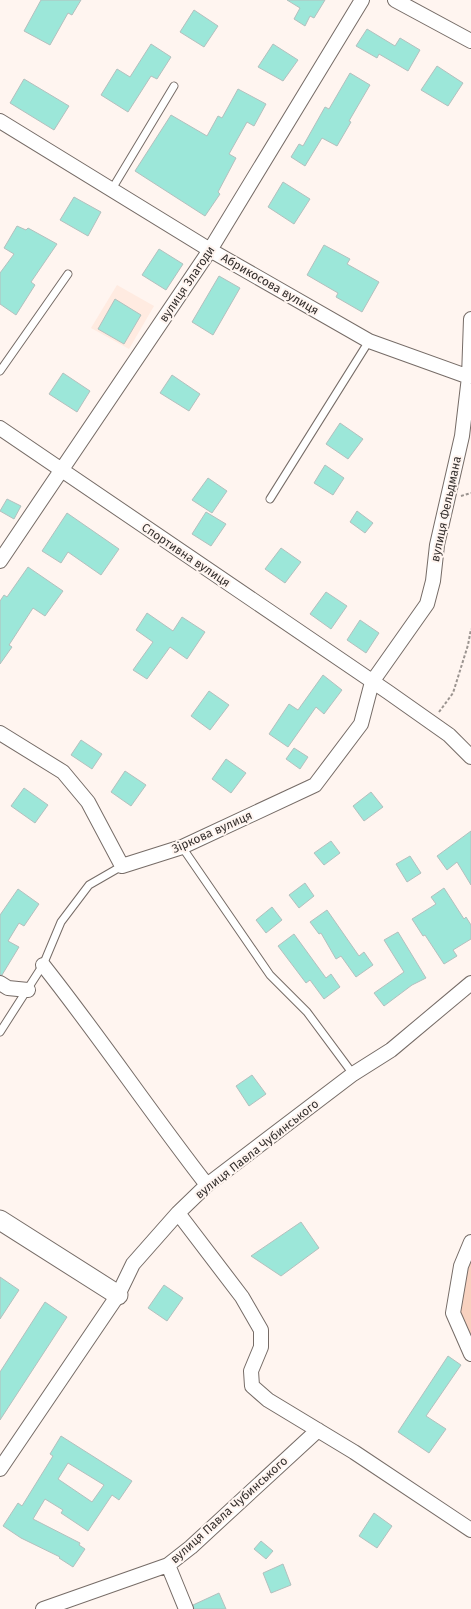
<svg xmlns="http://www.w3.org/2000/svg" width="471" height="1609" viewBox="0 0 471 1609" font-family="'Fira Sans',sans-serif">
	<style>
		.built { fill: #ffebe1 }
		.green { fill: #f8d1bf }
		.building { fill: #9ce7d9; stroke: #b3c0be; fill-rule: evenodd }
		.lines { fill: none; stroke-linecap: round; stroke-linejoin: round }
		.lane-casing { stroke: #766c67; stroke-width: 9 }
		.street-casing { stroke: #766c67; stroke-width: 16 }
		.secondary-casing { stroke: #766c67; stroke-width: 21 }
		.path { stroke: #9b9490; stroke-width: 2; stroke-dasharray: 3 2; stroke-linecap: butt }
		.lane { stroke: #fff; stroke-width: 7 }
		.street { stroke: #fff; stroke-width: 14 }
		.secondary { stroke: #fff; stroke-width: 19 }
		.labels { text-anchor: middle; stroke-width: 4; stroke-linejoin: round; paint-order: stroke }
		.street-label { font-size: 12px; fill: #35302e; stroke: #fff5f0 }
	</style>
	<rect width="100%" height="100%" fill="#fff5f0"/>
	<path class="built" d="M117,285l37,21 -25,43 -38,-21z"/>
	<path class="green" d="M471,1242v112l-18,-41z"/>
	<path class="building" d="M41,0h40l-9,15 -4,-2 -18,32 -26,-14z
		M287,0h38l-11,18 -4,-2 -5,10 -11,-7 6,-11z
		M194,10l24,16 -14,21 -24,-15z
		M367,29l28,17 5,-8 20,12 -12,21 -29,-17 -2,4 -21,-12z
		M151,44l20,13 -14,22 -6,-3 -23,36 -27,-17 16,-26 13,8z
		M273,44l25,16 -15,21 -25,-14z
		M437,66l26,17 -15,23 -27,-16z
		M350,73l20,12 -21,36 2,1 -14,24 -15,-8 -17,28 -14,-9 8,-13 4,2 22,-39 4,2z
		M24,79l45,27 -15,24 -44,-27z
		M238,89l28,15 -12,22 -7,-4 -18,32 7,4 -18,34 2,2 -15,22 -70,-45 36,-56 36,21 11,-20 4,2z
		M283,182l27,17 -16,25 -26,-17z
		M74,197l27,15 -13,24 -28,-16z
		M17,226l9,4 2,-2 29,16 -26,38 4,3 -19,30 -16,-11v-31l14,-19 -10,-6z
		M324,245l26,14 -3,5 32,18 -17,30 -26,-15 2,-4 -31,-18z
		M159,249l24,15 -17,26 -24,-15z
		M219,276l21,12 -27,47 -21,-13z
		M115,299l26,16 -17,29 -26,-15z
		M63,373l27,18 -13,21 -28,-18z
		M172,375l28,19 -11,17 -29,-18z
		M340,423l23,16 -15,20 -22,-15z
		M325,465l19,13 -11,17 -19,-12z
		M208,478l19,13 -15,22 -20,-13z
		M7,499l14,7 -7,13 -14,-8z
		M357,511l16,12 -8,10 -15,-11z
		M206,512l20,12 -15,22 -19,-12z
		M67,513l52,36 -18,26 -33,-23 -7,11 -19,-12z
		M281,548l20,14 -16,21 -20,-14z
		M28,567l35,24 -18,25 -12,-8 -24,37 3,2 -12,17v-63l4,-6 3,2z
		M326,592l21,14 -16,23 -21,-15z
		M147,613l26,18 9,-14 23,15 -18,27 -17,-12 -23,32 -14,-9 20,-28 -17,-12z
		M360,620l19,13 -13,20 -19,-13z
		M323,675l19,15 -18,24 -8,-7 -28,40 -19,-13 20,-30 9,6z
		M209,691l20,14 -19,25 -19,-14z
		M81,740l21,14 -10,15 -21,-14z
		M294,748l14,9 -8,12 -14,-10z
		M226,759l20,14 -15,20 -19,-14z
		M125,771l21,14 -15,21 -20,-14z
		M24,788l24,17 -13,18 -24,-17z
		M371,792l12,15 -19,14 -11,-15z
		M471,831v54l-14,-23 -10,8 -10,-14z
		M331,841l9,12 -16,12 -10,-12z
		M410,856l11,17 -14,9 -11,-18z
		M305,883l9,13 -15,12 -10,-13z
		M444,888l20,31 2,-2 5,8v14l-18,11 4,6 -13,8 -19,-29 -2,1 -11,-17 24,-15 -5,-7z
		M18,889l21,15 -15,22 -5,-3 -11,18 11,6 -17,28h-2v-60z
		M272,907l10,13 -16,13 -10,-13z
		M327,910l32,46 5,-4 9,13 -17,12 -15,-21 -5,3 -15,-26 -2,1 -9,-12z
		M398,932l28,46 -14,7 -28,21 -10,-13 30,-21 -20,-32z
		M294,934l32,44 5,-4 9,13 -16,12 -14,-19 -4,3 -28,-37z
		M252,1075l14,19 -17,12 -13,-20z
		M301,1222l18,26 -38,28 -30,-20z
		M0,1277l19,13 -19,29z
		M164,1285l19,13 -16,23 -19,-13z
		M45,1302l22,15 -67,103v-48z
		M448,1356l13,9 -35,51 20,13 -17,24 -31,-21z
		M61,1436l71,45 -13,19 -7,-5 -24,36 -27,-18 2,-3 -18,-11 -12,20 47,24 -1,2 6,4 -12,18 -14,-9 1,-1 -39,-19 -18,-12 15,-23 4,3 31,-50 -3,-2zM68,1463l36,22 -12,17 -34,-23z
		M374,1513l18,13 -15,22 -18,-12z
		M261,1541l12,10 -7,8 -12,-10z
		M283,1564l8,21 -20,8 -8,-20z
		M219,1593l7,16h-32l-1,-4z"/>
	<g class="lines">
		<g class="lane-casing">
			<path id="lane" d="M112,189l62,-103
				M0,371l68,-97
				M270,499l99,-158
				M182,847l88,128 37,37 46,62
				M0,1032l43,-67 18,-43 28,-37 33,-19"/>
		</g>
		<g class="street-casing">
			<path id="street" d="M395,0l76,41
				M0,121l210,129 159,91 100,36
				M0,428l388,264 61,43 22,22
				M0,561l210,-311 152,-250
				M0,733l63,39 25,30 34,64 60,-19 133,-62 46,-61 11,-42 55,-78 6,-23 4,-36 25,-109 7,-59 2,-58
				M43,965c57,72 108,148 164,220
				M0,983l8,5 20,2
				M178,1213l64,84 19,33v17l-10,24 1,15 16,14 86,52 117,78
				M471,1242l-10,24 -8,47 18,41
				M0,1469l118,-174 15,-31 45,-51 29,-28 146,-111 38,-24 80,-67
				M168,1565l18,44
				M43,1609l125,-44 23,-18 127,-117"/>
		</g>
		<g class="secondary-casing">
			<path id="secondary" d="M0,1220l118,75"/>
		</g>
		<path class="path" d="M461,496l10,-3
			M439,712l14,-19 15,-48 3,-16"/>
		<use href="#lane" class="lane"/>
		<use href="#street" class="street"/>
		<use href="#secondary" class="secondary"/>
	</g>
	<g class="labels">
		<g class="street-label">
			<text transform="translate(187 284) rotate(-56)" y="4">вулиця Злагоди</text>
			<text transform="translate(270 284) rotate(30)" y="4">Абрикосова вулиця</text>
			<text transform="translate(446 509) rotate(-78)" y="4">вулиця Фельдмана</text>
			<text transform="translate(186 555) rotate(34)" y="4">Спортивна вулиця</text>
			<text transform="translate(212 832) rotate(-24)" y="4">Зіркова вулиця</text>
			<text transform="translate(257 1149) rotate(-38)" y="4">вулиця Павла Чубинського</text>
			<text transform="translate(229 1510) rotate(-42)" y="4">вулиця Павла Чубинського</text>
		</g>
	</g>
</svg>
